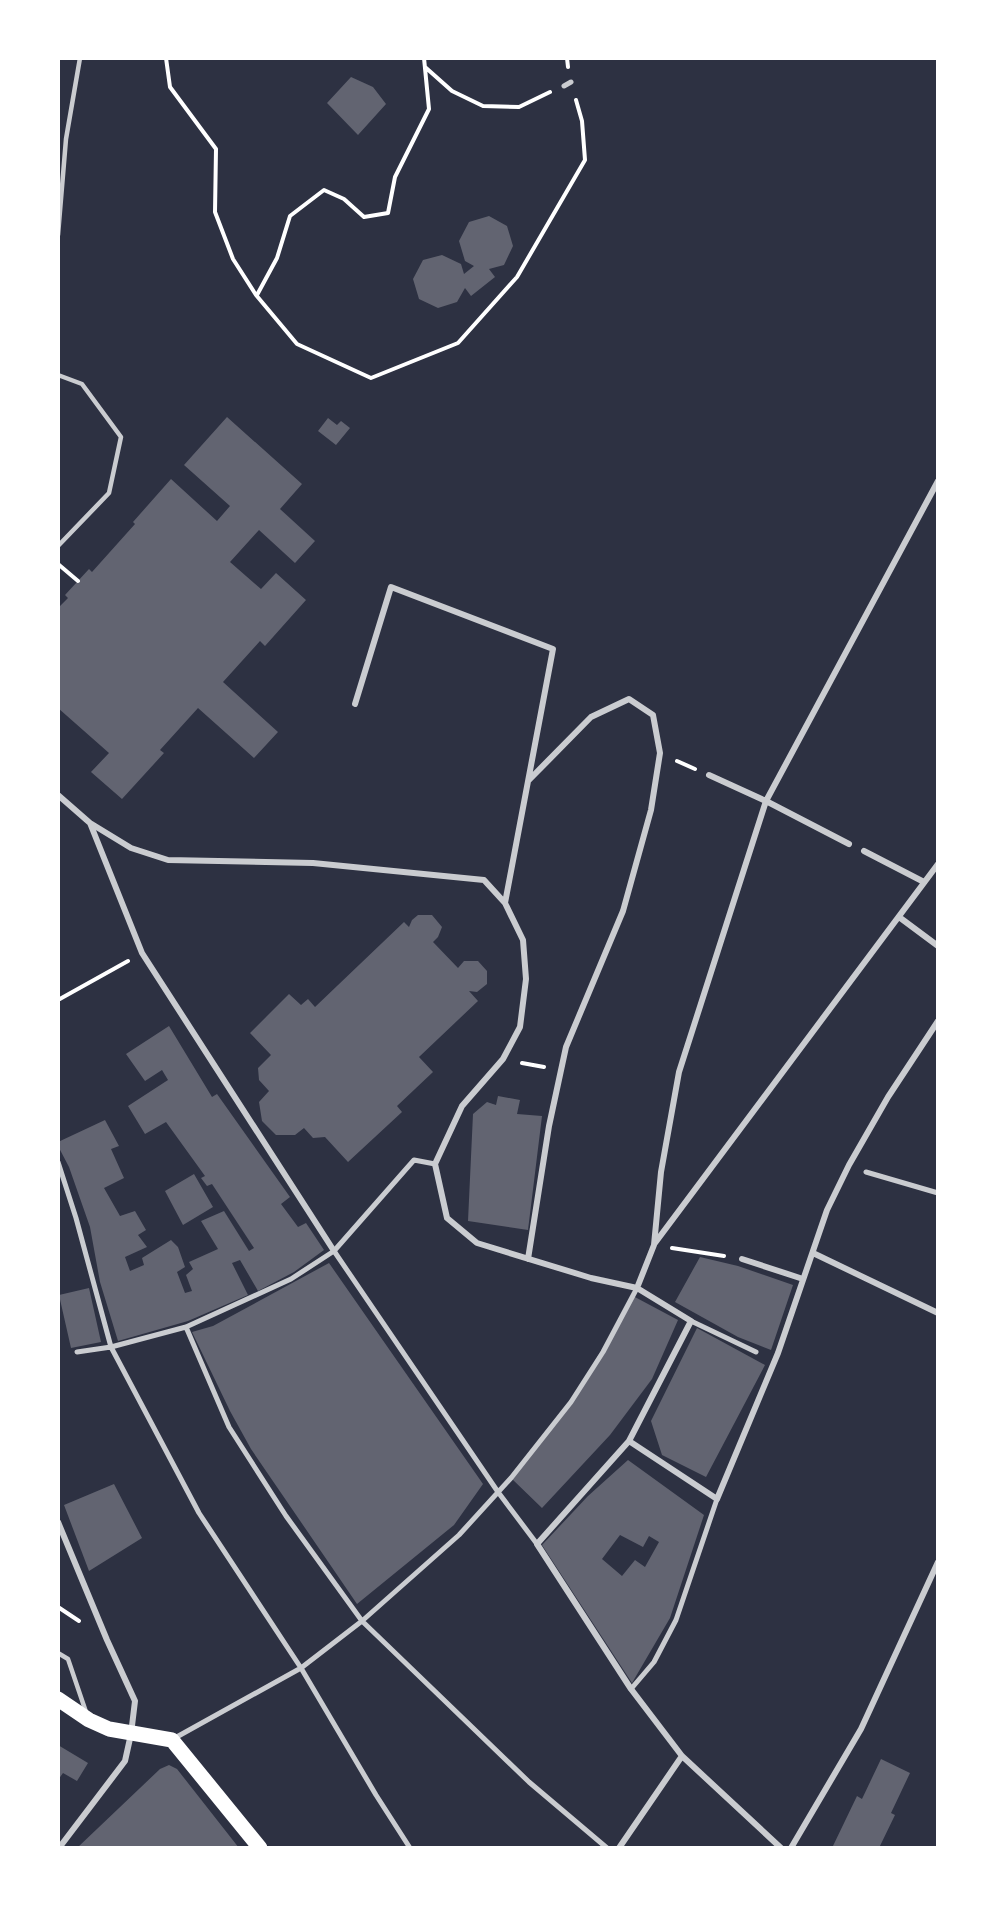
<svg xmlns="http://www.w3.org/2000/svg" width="996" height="1906" viewBox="0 0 996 1906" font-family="Poppins,sans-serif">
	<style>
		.building { fill: #626471; fill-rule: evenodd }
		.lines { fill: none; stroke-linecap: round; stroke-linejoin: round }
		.path { stroke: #fff; stroke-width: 4 }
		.service { stroke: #caccd0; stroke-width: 4.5 }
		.pedestrian { stroke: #caccd0; stroke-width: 5 }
		.minor { stroke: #caccd0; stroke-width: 6 }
		.primary { stroke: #fff; stroke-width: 15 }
	</style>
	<rect width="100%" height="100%" fill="#2d3142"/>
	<path class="building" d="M351,77l22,10 13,17 -28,31 -31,-32z
		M489,216l18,10 6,20 -9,19 -15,4 6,8 -24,19 -6,-8 -8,14 -19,6 -19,-9 -6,-20 10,-19 19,-5 19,9 3,10 10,-8 -9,-5 -6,-20 10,-19z
		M227,417l75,67 -22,25 35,32 -20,22 -36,-33 -29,32 31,27 15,-16 30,27 -41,46 -5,-5 -37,41 55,50 -24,26 -56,-50 -38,42 4,3 -42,46 -31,-27 18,-19 -51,-45v-100l10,-10 -3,-3 24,-26 3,3 43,-48 -2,-2 38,-43 46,42 13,-15 -46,-41z
		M328,418l9,7 4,-4 9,7 -14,17 -18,-14z
		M418,915h14l10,12 -4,10 -5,5 25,26 6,-7h14l9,10v13l-10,8 -8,-1 9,10 -59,56 14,15 -36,34 5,6 -54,50 -23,-25 -12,1 -9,-10 -9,7h-19l-14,-14 -3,-19 10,-11 -10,-11 -1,-12 13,-13 -21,-22 39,-39 12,11 7,-6 7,8 89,-85 5,5 3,-7z
		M169,1026l43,71 5,-3 73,103 -9,7 17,23 8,-4 18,27 -30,22 -36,19 -18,-31 -8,3 16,32 -60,26 -70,20 -18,-59 -10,-55 -21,-60 -11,-21v-4l47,-22 14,26 -8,3 13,29 -20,10 16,28 15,-5 11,19 -8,5 9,12 -22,10 5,14 14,-6 -2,-7 29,-18 7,7 7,20 -8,5 8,21 7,-2 -6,-16 7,-6 -4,-7 29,-13 -17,-28 23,-10 25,40 5,-3 -42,-64 -5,2 -6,-8 4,-2 -39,-54 -21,12 -17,-28 40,-26 -6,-10 -17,11 -19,-27z
		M498,1096l22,4 -3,14 25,2 -14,114 -60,-9 5,-107 14,-12 9,3z
		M194,1174l19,33 -30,18 -18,-34z
		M700,1257l38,9 55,19 -22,65 -33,-13 -63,-35z
		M329,1263l154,221 -29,41 -97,79 -106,-155 -21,-38 -38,-79 21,-6z
		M89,1288l12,54 -30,6 -12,-53z
		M633,1296l45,24 -26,59 -42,56 -68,73 -31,-30 60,-76z
		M697,1328l68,37 -59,112 -44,-22 -11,-34z
		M628,1460l76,55 -34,103 -38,65 -90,-138 46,-49zM620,1535l23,12 6,-11 10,6 -14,25 -10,-7 -13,16 -20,-17z
		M114,1484l28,54 -53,33 -25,-66z
		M58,1745l30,18 -11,18 -14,-8 -5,7z
		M881,1759l29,14 -19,40 4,2 -16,33h-47l25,-52 5,3z
		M169,1765l8,4 62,79h-162l83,-79z"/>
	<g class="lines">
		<path class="path" d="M166,58l4,29 46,62 -1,63 18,47 23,36 41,49 74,34 87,-35 59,-66 68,-117 -3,-39 -6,-21
			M567,58l1,9
			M425,67l27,24 31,15 36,1 31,-15
			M257,295l20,-37 13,-42 34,-26 20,9 20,18 24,-4 7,-36 34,-68 -5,-51
			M58,564l20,17
			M677,761l18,8
			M58,1000l70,-39
			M522,1063l22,4
			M672,1248l52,8
			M58,1607l21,14"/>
		<path class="service" d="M58,235l8,-96 14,-81
			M58,375l24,9 39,53 -12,56 -51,53
			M58,1653l10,6 18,53"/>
		<path class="pedestrian" d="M564,86l7,-4
			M58,1162l18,56 35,129 88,166 102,155 75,127 34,53
			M866,1172l72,21
			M334,1251l164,241 39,52
			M691,1321l65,31
			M186,1327l43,100 57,89 76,105 167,161 78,66
			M77,1352l34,-5 75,-20 105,-48 43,-28 80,-91 21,4
			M631,1689l23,-27 22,-42 41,-121
			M173,1739l128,-71 61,-47 97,-86 52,-57 60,-76 32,-50 34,-64"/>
		<path class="minor" d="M355,704l36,-117 162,62 -48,254
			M709,775l57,26 83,43
			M58,795l32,28 52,130 192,298
			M90,823l41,25 37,12 145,3 171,17 21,23 18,37 3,39 -6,48 -17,32 -41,47 -27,58 12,54 30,25 114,35 46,10 54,33 -62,120 -92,103 94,145 51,67 99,92
			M864,851l60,31
			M899,917l39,29
			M655,1243l283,-379
			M813,1253l125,60
			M528,1259l21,-133 17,-79 57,-136 28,-101 9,-57 -7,-38 -24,-16 -38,18 -62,63
			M742,1259l61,20
			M637,1288l17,-43 7,-73 18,-100 87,-271 172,-320
			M629,1441l88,58 61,-146 49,-143 22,-45 39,-68 50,-76
			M58,1522l49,118 28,61 -4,33 -6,27 -66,87
			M619,1848l63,-92
			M791,1848l70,-119 77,-167"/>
		<path class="primary" d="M58,1699l31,21 20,9 63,11 88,108"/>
	</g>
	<rect width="996" height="1906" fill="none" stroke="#ffffff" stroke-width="120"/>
</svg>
